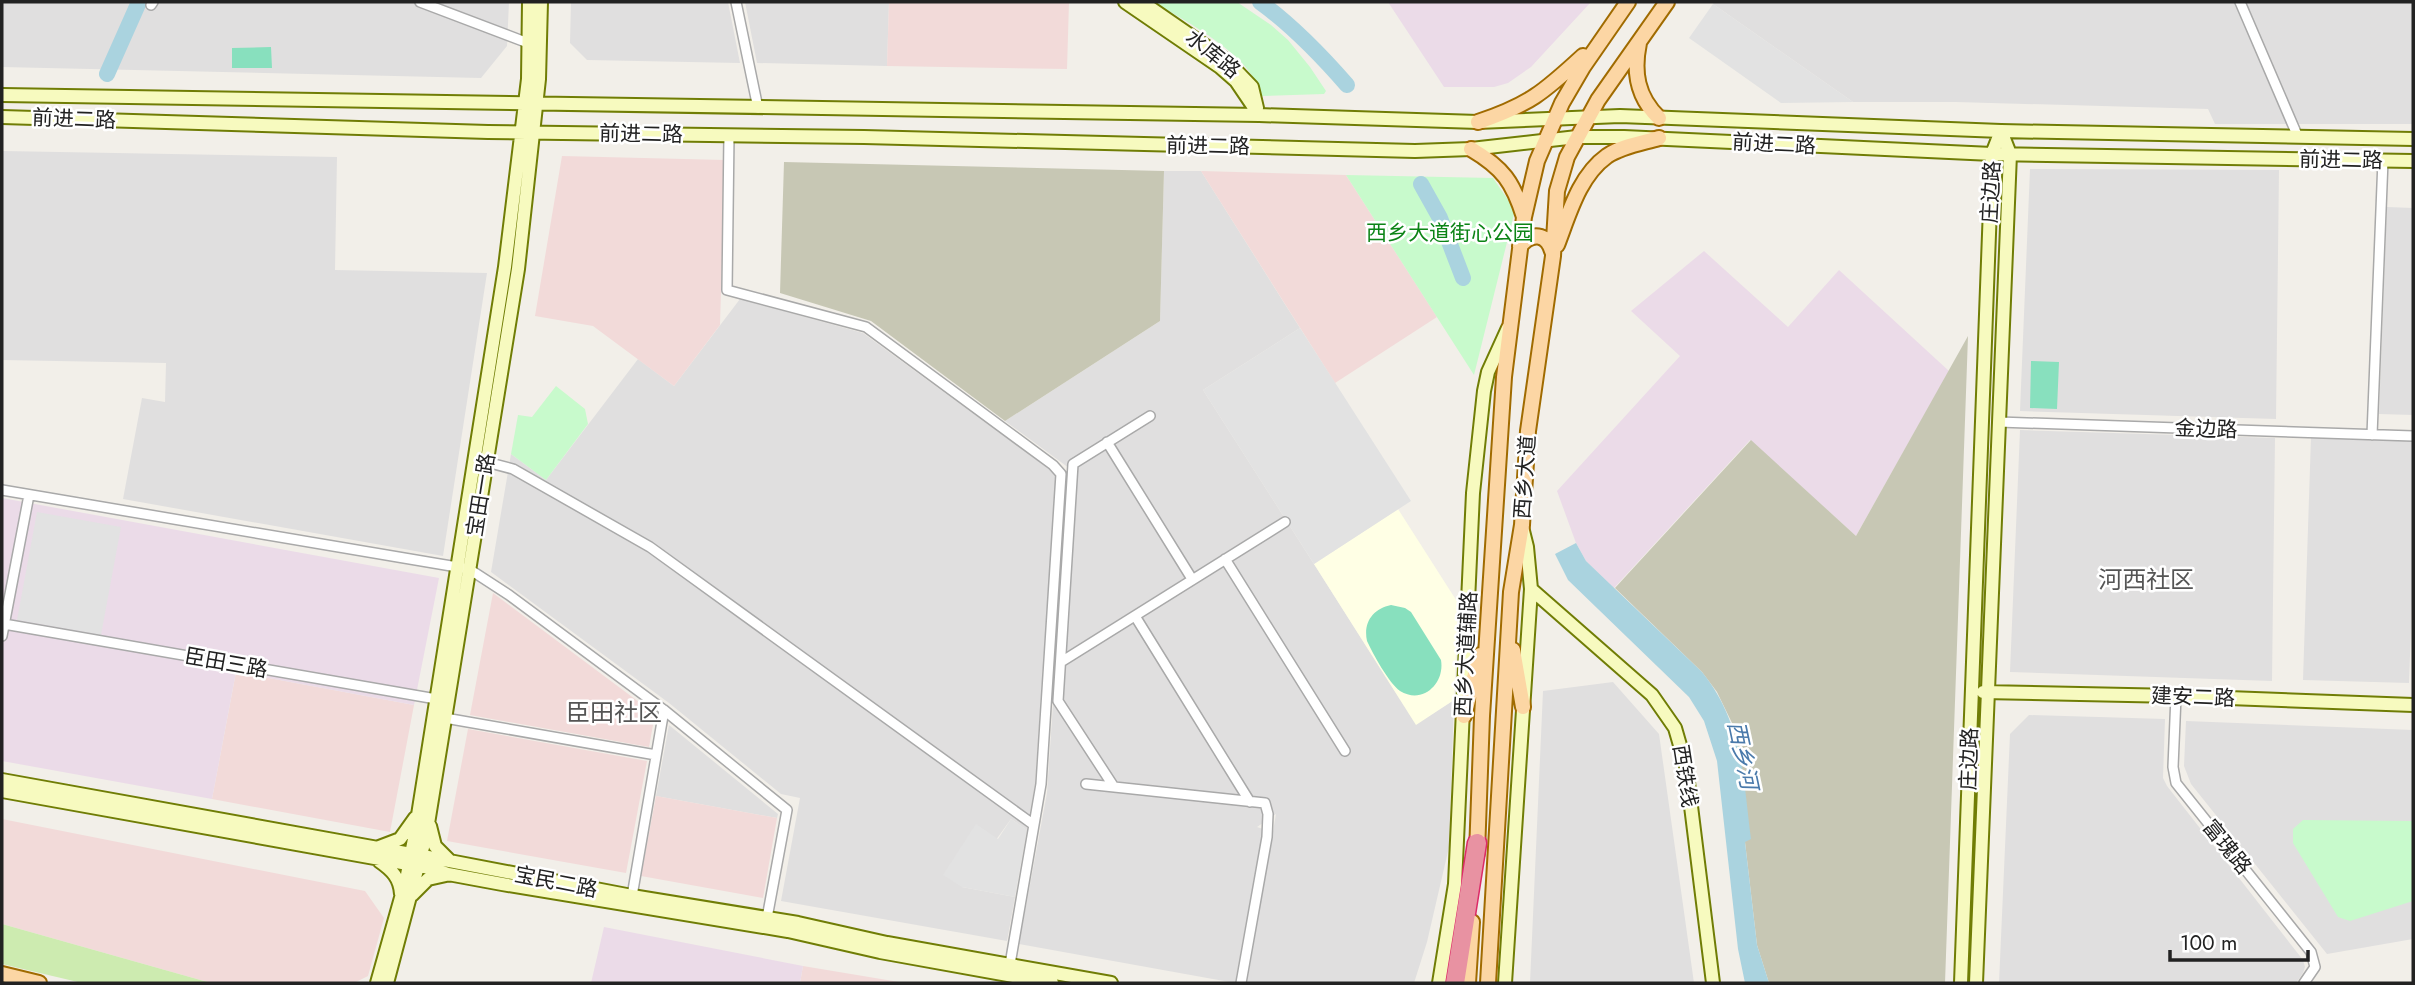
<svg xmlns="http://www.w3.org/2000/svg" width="2415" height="985" viewBox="0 0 2415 985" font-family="Jost,'Noto Sans SC',sans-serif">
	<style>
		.residential { fill: #e0dfdf }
		.commercial { fill: #f2dad9 }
		.industrial { fill: #ebdbe8 }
		.education { fill: #ffffe5 }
		.construction { fill: #c7c7b4 }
		.grass { fill: #cdebb0 }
		.park { fill: #c8facc }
		.pitch { fill: #88e0be }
		.parking { fill: #e2e2e2 }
		.water { fill: #aad3df }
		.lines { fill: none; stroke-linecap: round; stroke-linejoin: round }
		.river { stroke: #aad3df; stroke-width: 16 }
		.street-casing { stroke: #a9a9a9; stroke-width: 12 }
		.secondary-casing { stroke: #707d05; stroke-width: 16 }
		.primary-casing { stroke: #a06b00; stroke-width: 18 }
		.highway-casing { stroke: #dc2a67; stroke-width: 21 }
		.street { stroke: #fff; stroke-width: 9 }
		.secondary { stroke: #f7fabf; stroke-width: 12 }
		.primary { stroke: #fcd6a4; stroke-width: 14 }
		.highway { stroke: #e892a2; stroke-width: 18 }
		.labels { text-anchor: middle; stroke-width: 5; stroke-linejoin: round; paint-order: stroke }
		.street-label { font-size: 21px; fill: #222; stroke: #fff }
		.park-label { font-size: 21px; fill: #0c8416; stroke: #fff }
		.water-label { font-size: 23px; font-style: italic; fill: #4a7aab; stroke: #fff }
		.quarter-label { font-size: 24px; fill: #555; stroke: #fff }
	</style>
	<rect width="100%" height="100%" fill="#f2efe9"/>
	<path class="residential" d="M2,2h507l-2,44 -26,32 -479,-11z
		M571,2h157l12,61 -153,-3 -17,-17z
		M745,2h144l-2,64 -130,-3z
		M1714,2h699v122h-198l-7,-15 -252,-7h-103l-140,-98z
		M3,151l334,6 -2,113 152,3 -44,283 -320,-57 19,-101 23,4 1,-39 -164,-3z
		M2030,169l249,1 -3,249 -256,-8z
		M1164,171h37l99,157 -97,62 213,334 38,-24 -5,147 -22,95 -13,41h-167l29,-169 -19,13 6,2 -28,154 -216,-39 28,-151 22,-325 -64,-47 155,-100z
		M2387,207l26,1v207l-34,-1z
		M740,299l123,34 186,136 7,7 -21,308 -8,46 -16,-11 -49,68 53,10 -8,44 -226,-40 19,-103 -19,-4 -112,-91 -178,-131 20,-118 35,26 92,-121 36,27z
		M2020,430l255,8 -3,243 -262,-9z
		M2311,437l102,3v134l-4,109 -106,-3z
		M1613,682l46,52 35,249h-164l13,-292z
		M2029,715l136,4 -2,59 4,8 136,174 2,7 -2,6 -7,10h-297l11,-249z
		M2186,721l227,9v209l-86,15 -136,-170 -7,-18z
		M669,725l109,89 -1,4 -121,-22z"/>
	<path class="commercial" d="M889,2h180l-2,67 -180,-3z
		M562,156l163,4 -5,165 -46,61 -81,-60 -58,-10z
		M1201,171l145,4 91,142 -102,66z
		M493,593l162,121 -6,33 -179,-32z
		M236,672l178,33 -24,127 -178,-33z
		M468,729l179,32 -21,112 -179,-32z
		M656,796l121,22 -14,80 -122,-22z
		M2,819l363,72 19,27 -16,58 -14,7h-143l-209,-59z
		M803,966l102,17h-105z"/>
	<path class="industrial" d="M1388,2h203l-60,65 -23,16 -14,4h-50z
		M1704,251l84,76 51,-57 110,101 -93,165 -106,-96 -136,148 -28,-27 -10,-18 -19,-52 123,-135 -49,-45z
		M2,498l437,80 -25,127 -178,-33 -24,127 -210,-38z
		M604,927l199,39 -3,17h-209z"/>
	<path class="education" d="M1398,509l60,94 -4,97 -38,25 -102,-161z"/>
	<path class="construction" d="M784,162l380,9 -4,150 -155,100 -134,-100 -91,-28z
		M1968,336l-23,647h-176l-12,-38 -12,-103 -8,-105 -4,-12 -16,-33 -15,-20 -87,-84 136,-148 105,96z"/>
	<path class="grass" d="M2,924l209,59h-129l-80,-19z"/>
	<path class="park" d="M1154,2h83l34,23 17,15 22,27 16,24 -2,3 -63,2c-7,-40 -75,-74 -107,-94z
		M1346,175l147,3 22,32 -41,165z
		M556,386l29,23 3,15 -42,56 -35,-26 7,-39 14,2z
		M2303,820l110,1v80l-63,20 -12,-4 -45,-74v-14z"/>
	<path class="pitch" d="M271,47l1,21h-40v-20z
		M2031,361l28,1 -2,47 -27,-1z
		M1391,605l14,3 6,4 30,48c4,23 -18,45 -41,31 -11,-8 -27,-37 -33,-50 -4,-19 6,-32 24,-36z"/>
	<path class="parking" d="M1713,4l140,98 -72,1 -92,-65z
		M1300,328l111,173 -97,63 -111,-174z
		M37,512l84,15 -20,108 -84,-15z
		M1011,819l16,11 -12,67 -53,-10 -19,-12 33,-51 22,15z"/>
	<path class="water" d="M1576,543l10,18 116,111c41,51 41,105 49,167l-6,3 12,103 12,38h-24l-7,-34 -21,-188 -13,-40 -15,-24 -121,-117 -13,-26z"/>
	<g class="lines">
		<path class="river" d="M1260,2c33,24 60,52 87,83
			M107,74l32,-72
			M1421,184l19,34 23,60"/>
		<g class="street-casing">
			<path id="street" d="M420,2l108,41
				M736,2l22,106
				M2240,2l58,135
				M151,5l2,-3
				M729,135l-2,155 139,37 187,138 8,9 -20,310 -32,186
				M1999,422l414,14
				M2372,435l11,-275
				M1107,442l85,137
				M475,459l38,10 137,78 384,278
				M2,490l467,79 40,26 155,115 123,100 -20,108
				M1225,559l120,192
				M1135,616l115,186
				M4,624l438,76
				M2,636l27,-141
				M1061,662l224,-140
				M2176,696l-3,71 3,16 135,169 4,15 -11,16
				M445,718l211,37
				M1086,784l179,19 3,11 -1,23 -26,146
				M1114,787l-56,-86 15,-237 77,-48
				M632,896l32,-186"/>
		</g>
		<g class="secondary-casing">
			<path id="secondary" d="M1125,2l95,65 16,14 23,34
				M1142,2l84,58 26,27 5,21
				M2,95l1257,20 219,7 142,-6 381,15 412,8
				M2,117l486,15 376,5 551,14 56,-2 106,-12h47l368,17 421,7
				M1531,589l121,106 23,33 11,38 27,217
				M1983,692l193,4 237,9
				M2,780l437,79 193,37 166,27 89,20 224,40
				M2,791l428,77 18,6 54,10 286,47 92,21 172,31
				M430,826l5,20 15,15
				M379,847l21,-8 15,-21
				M379,861c13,9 21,17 22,33
				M412,895l16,-16 18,-4
				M377,983l29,-103 9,-46 90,-567 23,-188 1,-77
				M387,983l39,-147 92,-567 21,-190 2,-77
				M1439,983l16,-99 18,-391 11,-102 4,-19 20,-44
				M1505,983l26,-394 -4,-42 -5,-20
				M1961,983l31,-829 9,-23
				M1976,983l34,-829 -9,-23"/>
		</g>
		<g class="primary-casing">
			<path id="primary" d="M1639,43c-6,29 -2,54 20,75
				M1478,122c51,-17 66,-30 105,-66
				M1471,149c32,19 42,33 53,68
				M1557,245c12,-31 22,-69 50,-89 15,-10 35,-13 52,-18
				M1520,246c11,-14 27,-13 32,5
				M1513,650l10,57
				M1464,716l16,-61
				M1477,853l5,-137 22,-339 20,-160 13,-56 25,-58 21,-36 45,-65
				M2,974l37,9
				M1468,983l4,-61
				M1488,983l23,-391 11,-67 6,-94 25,-175 4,-65 10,-34 31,-57 69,-98"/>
		</g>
		<g class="highway-casing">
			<path id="highway" d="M1455,983l22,-140"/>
		</g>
		<use href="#street" class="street"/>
		<use href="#secondary" class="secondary"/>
		<use href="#primary" class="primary"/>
		<use href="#highway" class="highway"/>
	</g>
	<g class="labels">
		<g class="street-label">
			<text transform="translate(1213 54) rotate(39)" y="7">水库路</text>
			<text transform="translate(74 119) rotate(2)" y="7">前进二路</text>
			<text transform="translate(641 134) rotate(1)" y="7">前进二路</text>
			<text transform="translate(1774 144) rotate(3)" y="7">前进二路</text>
			<text transform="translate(1208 146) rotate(1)" y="7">前进二路</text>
			<text transform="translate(2341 160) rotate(1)" y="7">前进二路</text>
			<text transform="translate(1991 192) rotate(-87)" y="7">庄边路</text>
			<text transform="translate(2206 429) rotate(2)" y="7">金边路</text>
			<text transform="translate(1525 477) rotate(-86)" y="7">西乡大道</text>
			<text transform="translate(481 495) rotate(-81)" y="7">宝田一路</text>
			<text transform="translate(1466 654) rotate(-87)" y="7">西乡大道辅路</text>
			<text transform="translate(226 663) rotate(10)" y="7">臣田三路</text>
			<text transform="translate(2193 697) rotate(2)" y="7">建安二路</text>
			<text transform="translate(1969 759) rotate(-88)" y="7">庄边路</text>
			<text transform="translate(1685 776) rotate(81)" y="7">西铁线</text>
			<text transform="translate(2227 847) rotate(51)" y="7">富瑰路</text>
			<text transform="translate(556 882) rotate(11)" y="7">宝民二路</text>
		</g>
		<g class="park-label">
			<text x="1450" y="240">西乡大道街心公园</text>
		</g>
		<g class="water-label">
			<text transform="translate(1743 755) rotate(78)" y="8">西乡河</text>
		</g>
		<g class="quarter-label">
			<text x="2146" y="588">河西社区</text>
			<text x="614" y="721">臣田社区</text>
		</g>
	</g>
	<rect width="2415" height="985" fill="none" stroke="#222222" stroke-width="7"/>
	<path d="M2170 950v10h138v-10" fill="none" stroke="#222222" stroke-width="3.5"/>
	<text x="2180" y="950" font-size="21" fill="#222222" stroke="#ffffff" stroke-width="5" paint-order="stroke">100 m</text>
</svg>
